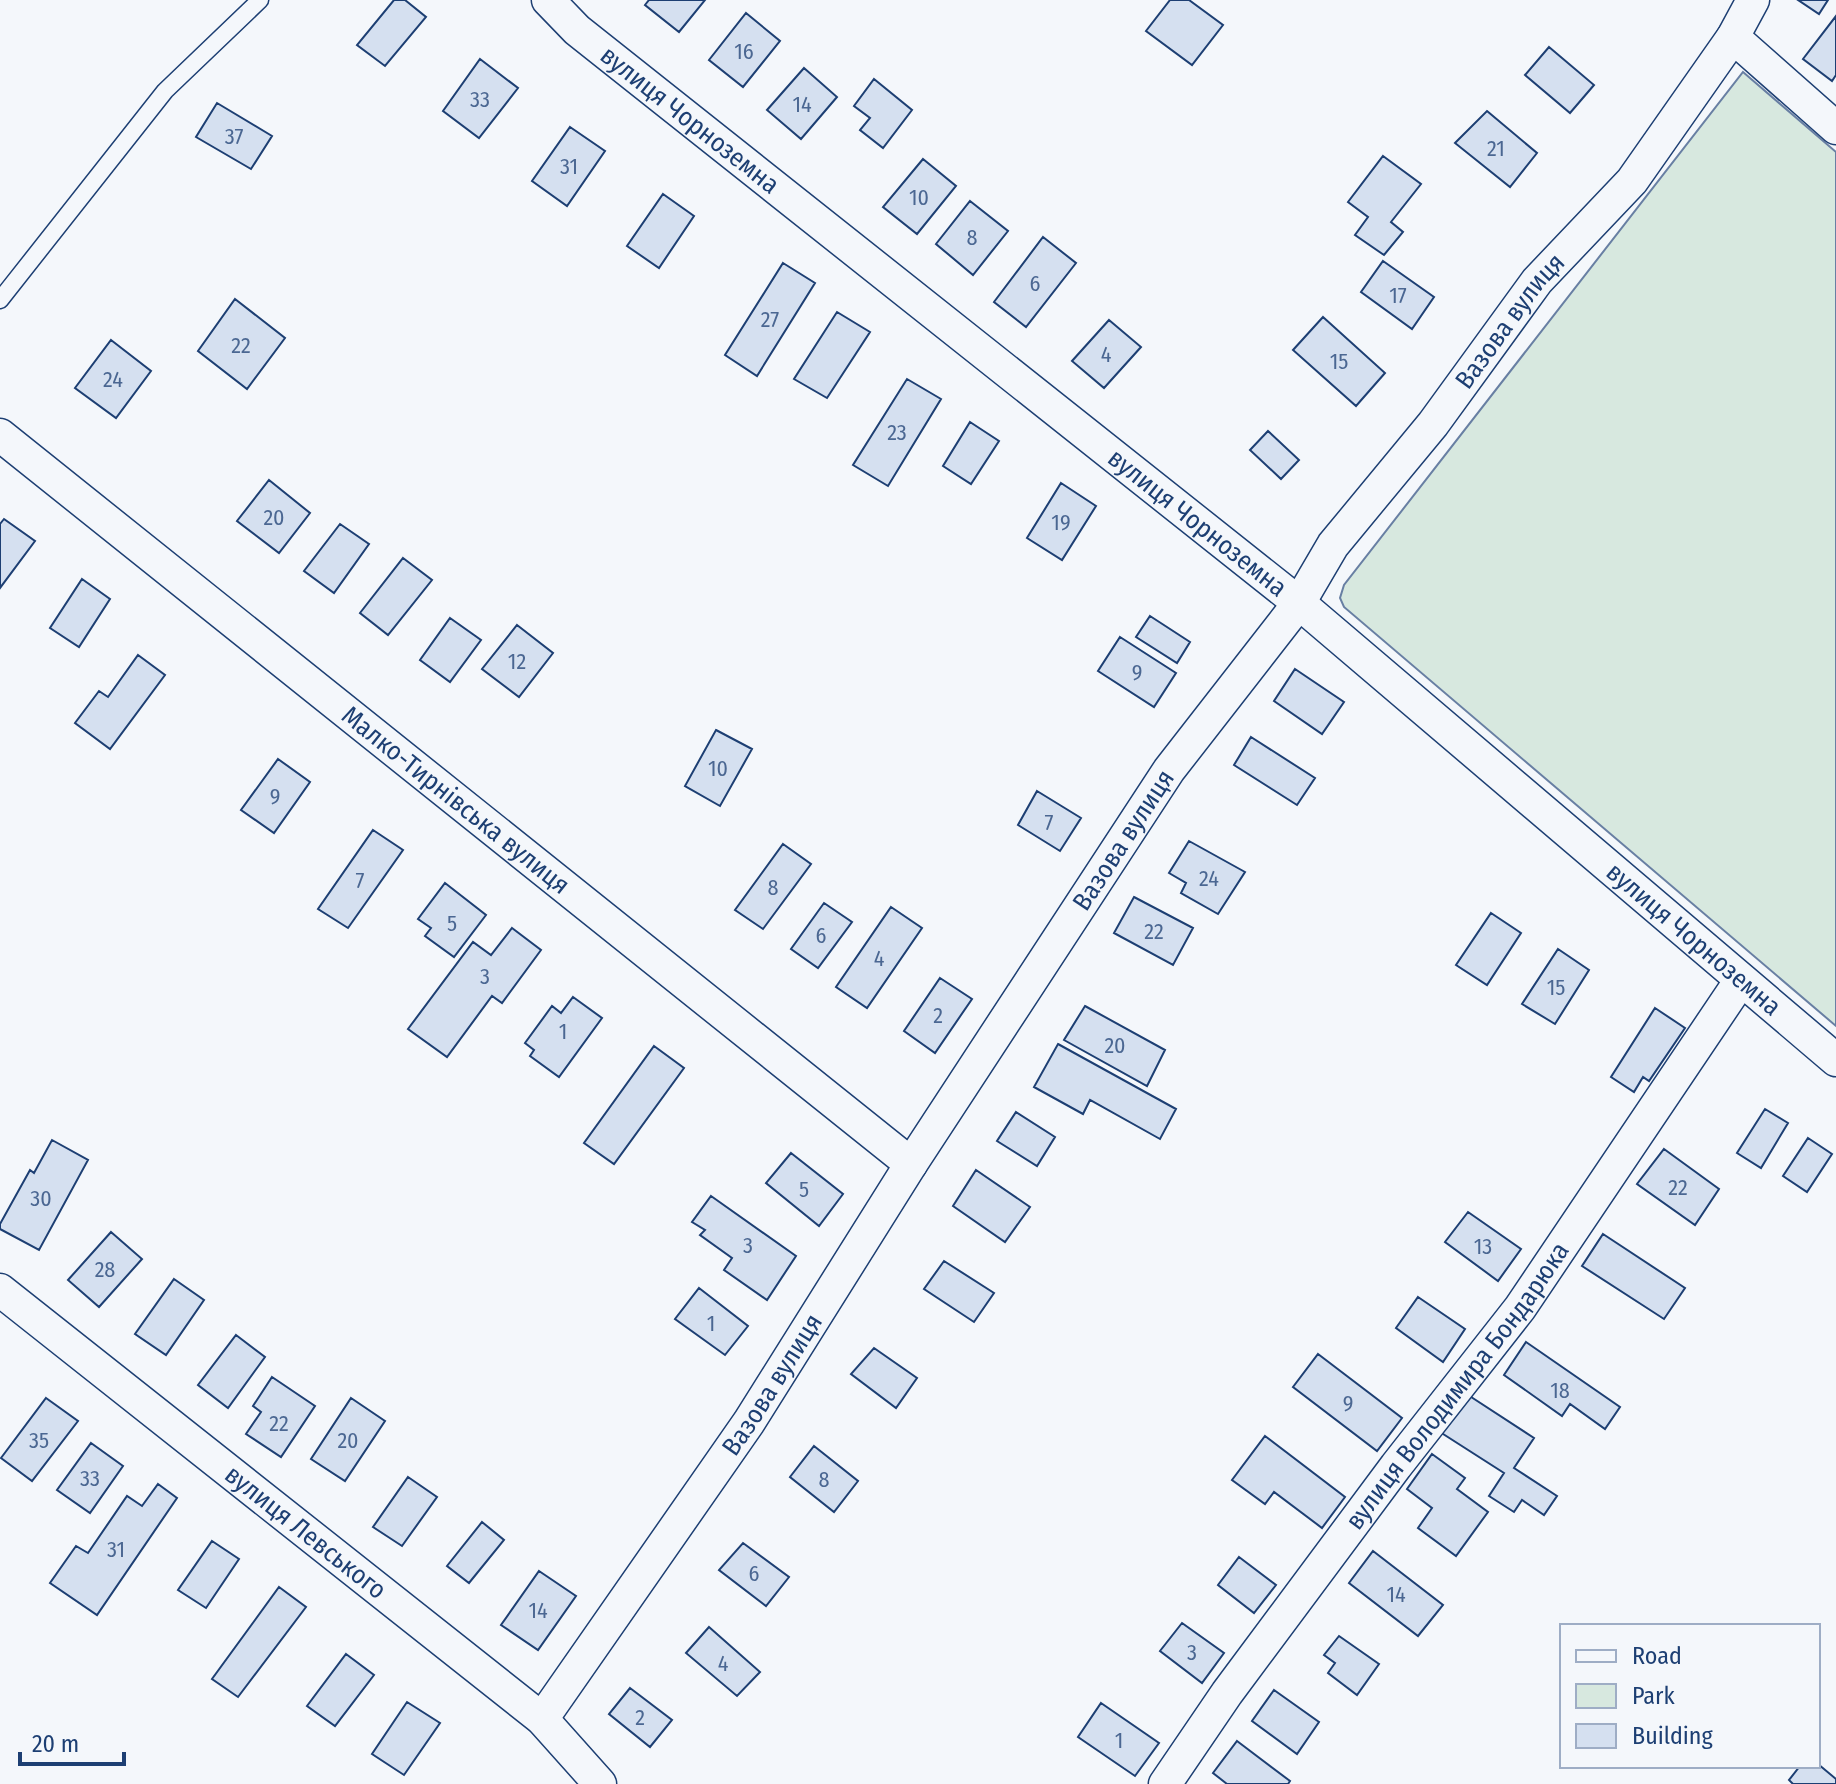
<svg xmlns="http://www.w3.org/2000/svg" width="1836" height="1784" viewBox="0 0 1836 1784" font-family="'Fira Sans Condensed',sans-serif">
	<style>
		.green { fill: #d7e8df; stroke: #687fa3; stroke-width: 2 }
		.building { fill: #d5e0f0; stroke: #1d3f73; stroke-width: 2 }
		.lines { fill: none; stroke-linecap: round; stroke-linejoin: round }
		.service-casing { stroke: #1d3f73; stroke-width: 19 }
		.minor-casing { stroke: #1d3f73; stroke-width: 35 }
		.service { stroke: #f4f7fb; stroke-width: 16 }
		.minor { stroke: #f4f7fb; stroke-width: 32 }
		.labels { text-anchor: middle; stroke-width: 6; stroke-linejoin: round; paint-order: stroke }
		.number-label { font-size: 22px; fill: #4b6792 }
		.street-label { font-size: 26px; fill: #1d3f73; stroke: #f4f7fb }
	</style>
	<rect width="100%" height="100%" fill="#f4f7fb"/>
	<path class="green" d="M1743,72l93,80v874l-492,-419 -4,-9 4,-13z"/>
	<path class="building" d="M394,0h11l21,17 -41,49 -28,-21z
		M649,0h56l-26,32 -34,-27z
		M1170,0h19l34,25 -31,40 -46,-34z
		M1798,0h30l-9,14z
		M746,13l34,28 -37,46 -34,-27z
		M1836,16v59l-4,6 -29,-22z
		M1549,47l45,38 -24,28 -45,-38z
		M480,59l38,29 -39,50 -36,-27z
		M804,68l33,29 -36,42 -34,-29z
		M874,79l38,31 -29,38 -23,-18 10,-12 -16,-12z
		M217,103l55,33 -21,33 -55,-32z
		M1487,111l50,42 -27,34 -55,-44z
		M570,127l35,24 -38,55 -35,-25z
		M1383,156l38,28 -30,38 12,10 -19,23 -29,-20 13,-18 -20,-15z
		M923,159l33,27 -39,48 -34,-27z
		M663,194l31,22 -35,52 -32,-22z
		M970,201l38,30 -35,44 -37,-31z
		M1043,237l33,26 -50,64 -32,-25z
		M1383,261l51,36 -22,32 -51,-37z
		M783,263l32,20 -58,93 -32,-21z
		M235,299l50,39 -38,51 -49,-38z
		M837,312l33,20 -43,66 -33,-19z
		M1323,317l62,56 -29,33 -63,-56z
		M1109,320l32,27 -37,41 -32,-27z
		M111,340l40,31 -35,47 -41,-30z
		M907,379l34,20 -53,87 -35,-21z
		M970,422l29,19 -28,43 -28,-18z
		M1268,431l31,29 -18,19 -31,-29z
		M269,480l41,33 -31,40 -42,-32z
		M1061,483l35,23 -34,54 -35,-22z
		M4,519l31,22 -35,47v-64z
		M340,524l29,20 -35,49 -30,-22z
		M403,558l29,22 -44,55 -28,-22z
		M82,579l28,20 -31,48 -29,-19z
		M1150,616l40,26 -13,21 -41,-26z
		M450,618l31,22 -31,42 -30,-22z
		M517,625l36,28 -34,44 -37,-28z
		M1120,637l56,36 -22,34 -56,-36z
		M138,655l27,20 -55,74 -35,-26 24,-32 9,6z
		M1295,669l49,33 -22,32 -48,-33z
		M716,730l36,19 -32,57 -35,-20z
		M1251,737l64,41 -18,27 -63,-40z
		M278,759l32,23 -36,51 -33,-23z
		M1037,791l44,27 -21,33 -42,-26z
		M373,830l30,20 -55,78 -30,-19z
		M1189,841l56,31 -27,42 -37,-21 5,-10 -17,-10z
		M783,844l28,20 -48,65 -28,-19z
		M445,883l41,32 -32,42 -29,-21 6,-8 -13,-9z
		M1134,897l59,31 -20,37 -59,-32z
		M824,903l28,19 -34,46 -27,-19z
		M891,907l31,21 -55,80 -31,-21z
		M1491,913l30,20 -34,52 -31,-20z
		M512,928l29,22 -39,53 -10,-7 -45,61 -39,-28 65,-87 18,13z
		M1558,949l31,21 -34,54 -33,-20z
		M940,978l32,21 -37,54 -31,-22z
		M573,997l29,21 -43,59 -29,-21 4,-6 -9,-7 27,-37 9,7z
		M1085,1006l80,44 -18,36 -83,-46z
		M1655,1008l30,20 -36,53 -6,-4 -9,15 -23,-15z
		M1058,1044l118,65 -16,30 -70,-39 -7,14 -49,-27z
		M654,1046l30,22 -70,96 -30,-21z
		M1765,1109l23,14 -27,45 -24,-15z
		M1016,1112l39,25 -18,29 -40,-25z
		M1808,1138l24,16 -25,38 -24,-16z
		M52,1140l36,20 -49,90 -39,-21v-5l30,-54 4,3z
		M1664,1149l55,40 -24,36 -58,-41z
		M791,1153l52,41 -24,32 -53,-43z
		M976,1170l54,37 -25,35 -52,-36z
		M711,1196l85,60 -29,44 -43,-30 8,-12 -32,-23 5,-5 -13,-8z
		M1468,1212l53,37 -23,32 -53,-39z
		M111,1232l31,27 -43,48 -31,-27z
		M1603,1234l82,54 -21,31 -82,-53z
		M944,1261l50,32 -20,29 -50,-33z
		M174,1279l30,21 -38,55 -31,-21z
		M699,1288l49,38 -23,29 -50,-36z
		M1418,1297l47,32 -22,33 -47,-34z
		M236,1335l29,22 -37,51 -30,-23z
		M1526,1342l94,65 -15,22 -35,-25 -8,12 -58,-41z
		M874,1348l43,30 -21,30 -45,-34z
		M1318,1354l84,64 -25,33 -84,-64z
		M272,1377l43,29 -34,51 -35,-23 15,-22 -8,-6z
		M1465,1393l69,45 -20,30 43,28 -13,19 -22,-15 -8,12 -25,-16 15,-23 -64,-41z
		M46,1398l32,23 -46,60 -31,-23z
		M351,1398l34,23 -40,60 -34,-22z
		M1265,1436l80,61 -23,31 -48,-36 -9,12 -33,-24z
		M91,1443l32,23 -33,47 -33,-23z
		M814,1446l44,35 -24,31 -44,-35z
		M1432,1454l33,24 -8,11 31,23 -32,44 -38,-28 14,-20 -25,-19z
		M408,1477l29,20 -35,49 -29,-19z
		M158,1484l19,14 -80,117 -47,-32 26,-37 12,7 39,-57 15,10z
		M482,1522l22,18 -35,43 -22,-17z
		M212,1541l27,18 -33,49 -28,-18z
		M743,1543l46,34 -23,29 -47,-36z
		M1373,1551l70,54 -25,31 -69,-53z
		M1239,1557l37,28 -22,28 -36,-28z
		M539,1571l37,25 -38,54 -37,-25z
		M279,1587l27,20 -68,90 -26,-18z
		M1182,1623l42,30 -22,30 -42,-32z
		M709,1627l51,45 -23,24 -51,-43z
		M1339,1636l40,28 -22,31 -29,-22 7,-10 -11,-8z
		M346,1654l28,21 -39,51 -28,-20z
		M630,1688l42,32 -22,27 -41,-33z
		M1274,1690l45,32 -22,32 -45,-33z
		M407,1702l33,21 -36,52 -32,-21z
		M1101,1703l58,40 -24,33 -57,-39z
		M1237,1741l53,40 -2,3h-61l-14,-11z
		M1818,1764l18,15v5h-43l-4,-4 11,-14h18z"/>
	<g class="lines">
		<g class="service-casing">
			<path id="service" d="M0,300l165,-209 95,-91"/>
		</g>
		<g class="minor-casing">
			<g id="minor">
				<path id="s1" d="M548,0l29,30 722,573 537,457"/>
				<path d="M1733,37l103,91"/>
				<path id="s2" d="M0,435l911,729"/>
				<path id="s3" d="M0,1290l542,429 58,65"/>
				<path id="s4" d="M542,1719l207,-297 162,-258 258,-394 130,-167 34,-58 100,-121 104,-143 95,-100 101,-144 20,-37"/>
				<path id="s5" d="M1165,1784l62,-91 169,-227 124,-158 221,-328"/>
			</g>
		</g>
		<use href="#service" class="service"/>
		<use href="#minor" class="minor"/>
	</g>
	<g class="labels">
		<g class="number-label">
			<text x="744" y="59">16</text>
			<text x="480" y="107">33</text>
			<text x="802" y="112">14</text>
			<text x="234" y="144">37</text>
			<text x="1496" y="156">21</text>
			<text x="569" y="174">31</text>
			<text x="919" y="205">10</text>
			<text x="972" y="245">8</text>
			<text x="1035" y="291">6</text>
			<text x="1398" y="303">17</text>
			<text x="770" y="327">27</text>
			<text x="241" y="353">22</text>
			<text x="1106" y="362">4</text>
			<text x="1339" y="369">15</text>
			<text x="113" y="387">24</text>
			<text x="897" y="440">23</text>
			<text x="274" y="525">20</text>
			<text x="1061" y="530">19</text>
			<text x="517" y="669">12</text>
			<text x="1137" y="680">9</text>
			<text x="718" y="776">10</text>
			<text x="275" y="804">9</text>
			<text x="1049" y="830">7</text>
			<text x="1209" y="886">24</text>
			<text x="360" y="888">7</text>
			<text x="773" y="895">8</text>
			<text x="452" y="931">5</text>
			<text x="1154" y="939">22</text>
			<text x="821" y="943">6</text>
			<text x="879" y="966">4</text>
			<text x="485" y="984">3</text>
			<text x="1556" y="995">15</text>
			<text x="938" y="1023">2</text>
			<text x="563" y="1039">1</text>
			<text x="1115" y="1053">20</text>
			<text x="1678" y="1195">22</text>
			<text x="804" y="1197">5</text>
			<text x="41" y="1206">30</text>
			<text x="748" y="1253">3</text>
			<text x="1483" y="1254">13</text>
			<text x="105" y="1277">28</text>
			<text x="711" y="1331">1</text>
			<text x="1560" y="1398">18</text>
			<text x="1348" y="1411">9</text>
			<text x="279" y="1431">22</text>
			<text x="39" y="1448">35</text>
			<text x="348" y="1448">20</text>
			<text x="90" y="1486">33</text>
			<text x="824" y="1487">8</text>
			<text x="116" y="1557">31</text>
			<text x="754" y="1581">6</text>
			<text x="1396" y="1602">14</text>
			<text x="538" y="1618">14</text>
			<text x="1192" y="1660">3</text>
			<text x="723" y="1671">4</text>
			<text x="640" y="1725">2</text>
			<text x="1119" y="1748">1</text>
		</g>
		<g class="street-label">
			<text dy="9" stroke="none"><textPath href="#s1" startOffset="186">вулиця Чорноземна</textPath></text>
			<text dy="9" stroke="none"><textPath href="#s4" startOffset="1702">Вазова вулиця</textPath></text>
			<text dy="9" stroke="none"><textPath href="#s1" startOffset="834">вулиця Чорноземна</textPath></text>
			<text dy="9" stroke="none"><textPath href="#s2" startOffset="584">Малко-Тирнівська вулиця</textPath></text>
			<text dy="9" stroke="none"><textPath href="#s4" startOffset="1054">Вазова вулиця</textPath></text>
			<text dy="9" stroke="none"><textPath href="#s1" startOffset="1482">вулиця Чорноземна</textPath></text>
			<text dy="9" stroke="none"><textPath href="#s4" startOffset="406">Вазова вулиця</textPath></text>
			<text dy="9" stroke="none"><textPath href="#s5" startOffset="494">вулиця Володимира Бондарюка</textPath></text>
			<text dy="9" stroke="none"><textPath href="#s3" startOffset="390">вулиця Левського</textPath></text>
		</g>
	</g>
	<rect x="1560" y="1624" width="260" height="144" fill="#f4f7fb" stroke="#9eadc5" stroke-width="2"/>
	<rect x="1576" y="1650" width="40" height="12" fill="#f4f7fb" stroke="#9eadc5" stroke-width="2"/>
	<text x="1632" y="1664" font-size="24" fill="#1d3f73">Road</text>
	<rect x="1576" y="1684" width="40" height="24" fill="#d7e8df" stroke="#9eadc5" stroke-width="2"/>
	<text x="1632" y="1704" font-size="24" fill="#1d3f73">Park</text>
	<rect x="1576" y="1724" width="40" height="24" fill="#d5e0f0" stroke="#9eadc5" stroke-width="2"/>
	<text x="1632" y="1744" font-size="24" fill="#1d3f73">Building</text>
	<path d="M20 1752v12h104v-12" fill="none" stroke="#1d3f73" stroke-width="4"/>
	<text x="32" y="1752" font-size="24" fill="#1d3f73" stroke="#f4f7fb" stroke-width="6" paint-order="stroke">20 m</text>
</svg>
